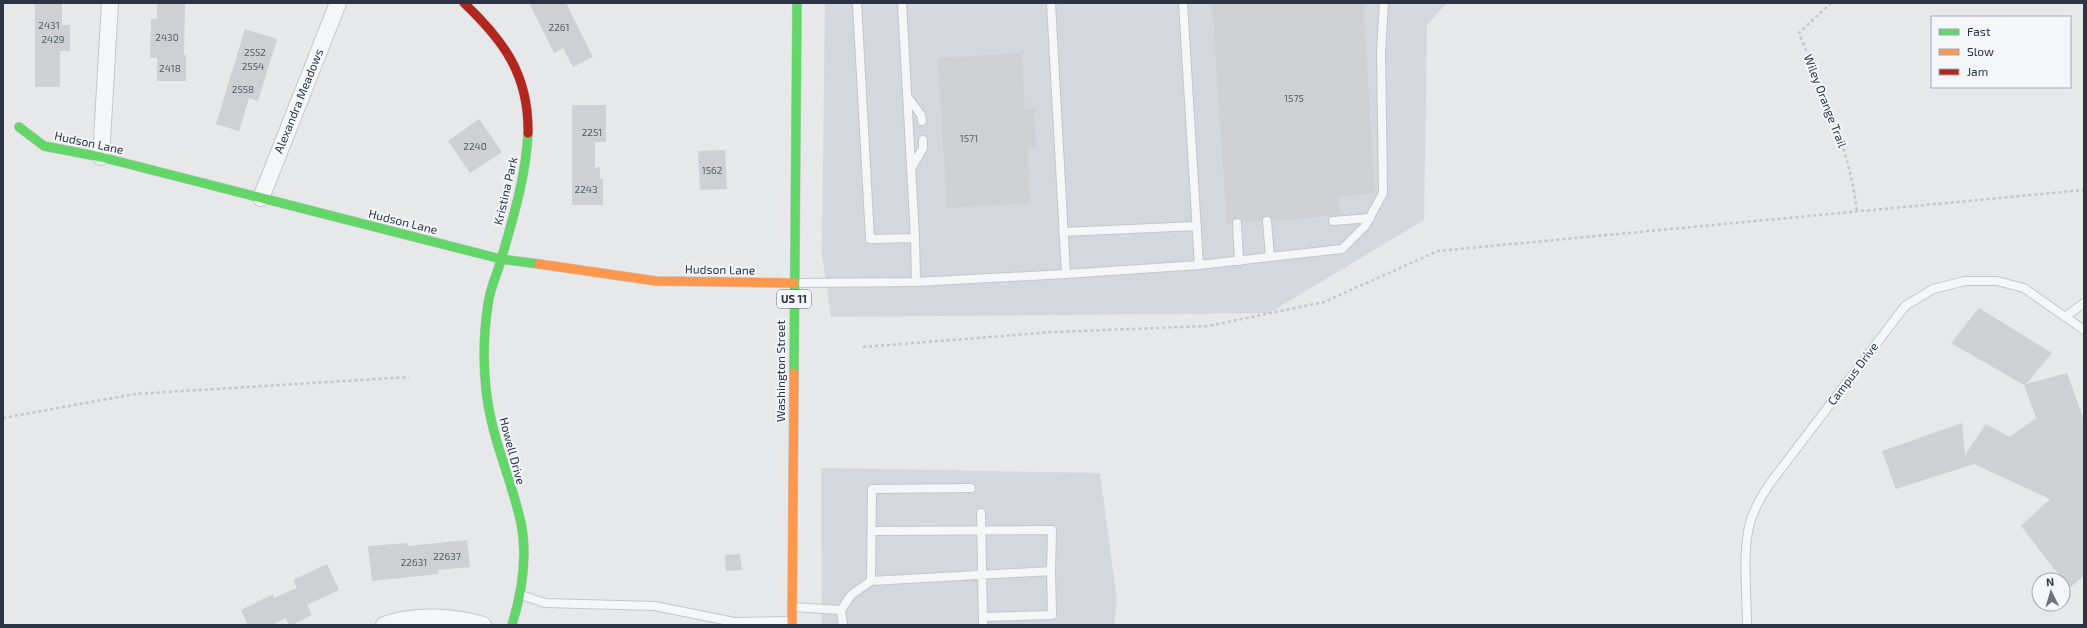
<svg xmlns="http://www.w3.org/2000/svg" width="2087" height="628" viewBox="0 0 2087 628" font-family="'Exo 2',sans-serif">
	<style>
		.built { fill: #d4d7dd }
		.building { fill: #ced0d3 }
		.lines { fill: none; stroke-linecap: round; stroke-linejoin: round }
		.lane-casing { stroke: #c4c6c8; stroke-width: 10 }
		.street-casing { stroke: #c4c6c8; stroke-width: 18 }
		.fast-casing { stroke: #c4c6c8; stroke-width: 10 }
		.slow-casing { stroke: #c4c6c8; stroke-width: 10 }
		.jam-casing { stroke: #c4c6c8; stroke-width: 10 }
		.path { stroke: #c5c6ca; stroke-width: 2.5; stroke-dasharray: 3 3; stroke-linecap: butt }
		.lane { stroke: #f5f6f7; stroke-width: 8 }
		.street { stroke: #f5f6f7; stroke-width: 16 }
		.fast { stroke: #63d668; stroke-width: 9 }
		.slow { stroke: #ff974d; stroke-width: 9 }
		.jam { stroke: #b3261e; stroke-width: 9 }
		.labels { text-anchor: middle; stroke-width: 4; stroke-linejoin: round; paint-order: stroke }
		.number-label { font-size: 10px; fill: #545c69 }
		.shield { fill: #f4f6f9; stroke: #676e7b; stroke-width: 1 }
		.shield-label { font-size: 11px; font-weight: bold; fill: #2b3445 }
		.street-label { font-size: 12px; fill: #2b3445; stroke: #f4f6f9 }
	</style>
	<rect width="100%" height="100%" fill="#e6e8ea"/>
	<path class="built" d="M825,3h622l-20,22 -3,195 -155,93 -438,4 -9,-63z
		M821,468l279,5 17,128 -3,24h-292z"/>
	<path class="building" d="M35,3h27v22h8v26h-10v36h-25z
		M157,3h28l-1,52h2v26h-29v-23h-7l1,-39h6z
		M529,3h37l27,54 -20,10 -10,-19 -9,5z
		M1212,3h151l12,190 -37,3 2,19 -68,6 -2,-5h-4l-4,5 -20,2 -2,-5h-4l-4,5 -5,1z
		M245,29l32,10 -19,62 -9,-3 -10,33 -23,-7z
		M1022,53l3,56h9l2,37 -9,1 3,56 -83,5 -9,-150z
		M572,105h34v37h-11v26l5,-1v12h3v26h-31z
		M479,119l23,33 -32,21 -22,-32z
		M725,150l2,39 -27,1 -2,-39z
		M1979,308l73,45 -26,31 41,-11 17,47v156l-15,12 -48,-62 29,-27 -76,-35 -78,25 -14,-38 80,-28 3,32 21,-31 24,13 26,-19 -12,-33 -73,-42z
		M467,540l3,27 -32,3v4l-66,7 -4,-35 40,-3v3z
		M740,554l2,16 -16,1 -1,-16z
		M327,564l12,26 -32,15 5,10 -20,10h-3l-3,-7 -14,7h-24l-7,-15 32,-16 1,4 23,-10 -4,-8z"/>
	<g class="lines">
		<g class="lane-casing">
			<path id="lane" d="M857,3l13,236 45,-1
				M902,3l13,235 1,44
				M1051,3l15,271
				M1183,3l16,262
				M907,96l14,19 1,6
				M911,169l12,-21v-8
				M1267,221l3,36
				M1333,221l37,-3
				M1237,223l2,38
				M1063,232l134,-6
				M795,283l121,-1 150,-8 133,-9 143,-16 23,-23 18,-33 -2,-142 3,-48
				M2065,317l19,-14
				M981,513l2,112
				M872,531l180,-1 -1,41
				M871,581l1,-92 99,-1
				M521,595l24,8 110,3 79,16 57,-1
				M792,607l49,3 2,15
				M841,610l10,-15 20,-14 180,-10 1,44 -69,2
				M1747,625c0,-30 -5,-74 3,-102 4,-15 12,-28 21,-41l134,-176 28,-17 32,-8h32l27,7 60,42"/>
		</g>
		<g class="street-casing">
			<path id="street" d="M101,157l9,-154
				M261,198l77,-195
				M384,625c30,-11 70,-9 99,0"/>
		</g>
		<g class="fast-casing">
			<path id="fast" d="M19,127l25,19 57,11 400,102 38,5
				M794,373l3,-370
				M512,625c10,-33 16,-68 9,-102 -10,-46 -30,-85 -35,-134 -3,-27 -2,-58 2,-85 2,-15 9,-30 13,-44 12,-42 25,-83 27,-127"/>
		</g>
		<g class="slow-casing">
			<path id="slow" d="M539,264l117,17 138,2
				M792,625l2,-252"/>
		</g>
		<g class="jam-casing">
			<path id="jam" d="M464,3c40,38 65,72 64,130"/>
		</g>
		<path class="path" d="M1831,3l-32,30c23,58 51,116 58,179
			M863,347l190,-15 155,-6 116,-24 114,-51 646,-61
			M3,418l132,-24 274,-17"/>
		<use href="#lane" class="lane"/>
		<use href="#street" class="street"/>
		<use href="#fast" class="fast"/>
		<use href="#slow" class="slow"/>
		<use href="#jam" class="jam"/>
	</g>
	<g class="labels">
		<g class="number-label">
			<text x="49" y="29">2431</text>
			<text x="559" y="31">2261</text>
			<text x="167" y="41">2430</text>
			<text x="53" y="43">2429</text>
			<text x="255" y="56">2552</text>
			<text x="253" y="70">2554</text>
			<text x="170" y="72">2418</text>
			<text x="243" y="93">2558</text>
			<text x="1294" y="102">1575</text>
			<text x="592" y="136">2251</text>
			<text x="969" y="142">1571</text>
			<text x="475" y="150">2240</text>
			<text x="712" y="174">1562</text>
			<text x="586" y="193">2243</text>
			<text x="447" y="560">22637</text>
			<text x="414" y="566">22631</text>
		</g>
		<rect class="shield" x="777" y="290" width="34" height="18" rx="3"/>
		<g class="shield-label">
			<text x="794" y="303">US 11</text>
		</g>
		<g class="street-label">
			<text transform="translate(299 101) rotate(-68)" y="4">Alexandra Meadows</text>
			<text transform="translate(1825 101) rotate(69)" y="4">Wiley Orange Trail</text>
			<text transform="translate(89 143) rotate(12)" y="4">Hudson Lane</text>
			<text transform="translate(506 191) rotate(-77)" y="4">Kristina Park</text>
			<text transform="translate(403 222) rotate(14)" y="4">Hudson Lane</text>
			<text transform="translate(720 270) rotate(1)" y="4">Hudson Lane</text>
			<text transform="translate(781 371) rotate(-90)" y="4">Washington Street</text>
			<text transform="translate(1853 374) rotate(-53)" y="4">Campus Drive</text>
			<text transform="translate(512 451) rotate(75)" y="4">Howell Drive</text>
		</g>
	</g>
	<rect width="2087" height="628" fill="none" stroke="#2b3445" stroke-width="8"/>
	<rect x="1931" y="16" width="140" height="72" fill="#f4f6f9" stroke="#a4a8b1"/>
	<rect x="1939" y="29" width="20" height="6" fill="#63d668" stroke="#a4a8b1"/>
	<text x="1967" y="36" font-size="12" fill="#2b3445">Fast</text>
	<rect x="1939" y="49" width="20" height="6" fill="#ff974d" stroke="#a4a8b1"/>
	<text x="1967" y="56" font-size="12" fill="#2b3445">Slow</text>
	<rect x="1939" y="69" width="20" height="6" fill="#b3261e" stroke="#a4a8b1"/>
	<text x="1967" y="76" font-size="12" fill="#2b3445">Jam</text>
	<g transform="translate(2051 592) rotate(355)"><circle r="19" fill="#f4f6f9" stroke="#a4a8b1"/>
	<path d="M0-3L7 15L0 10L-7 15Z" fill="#6c737f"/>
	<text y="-6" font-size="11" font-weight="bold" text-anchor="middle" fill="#2b3445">N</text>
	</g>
</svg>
